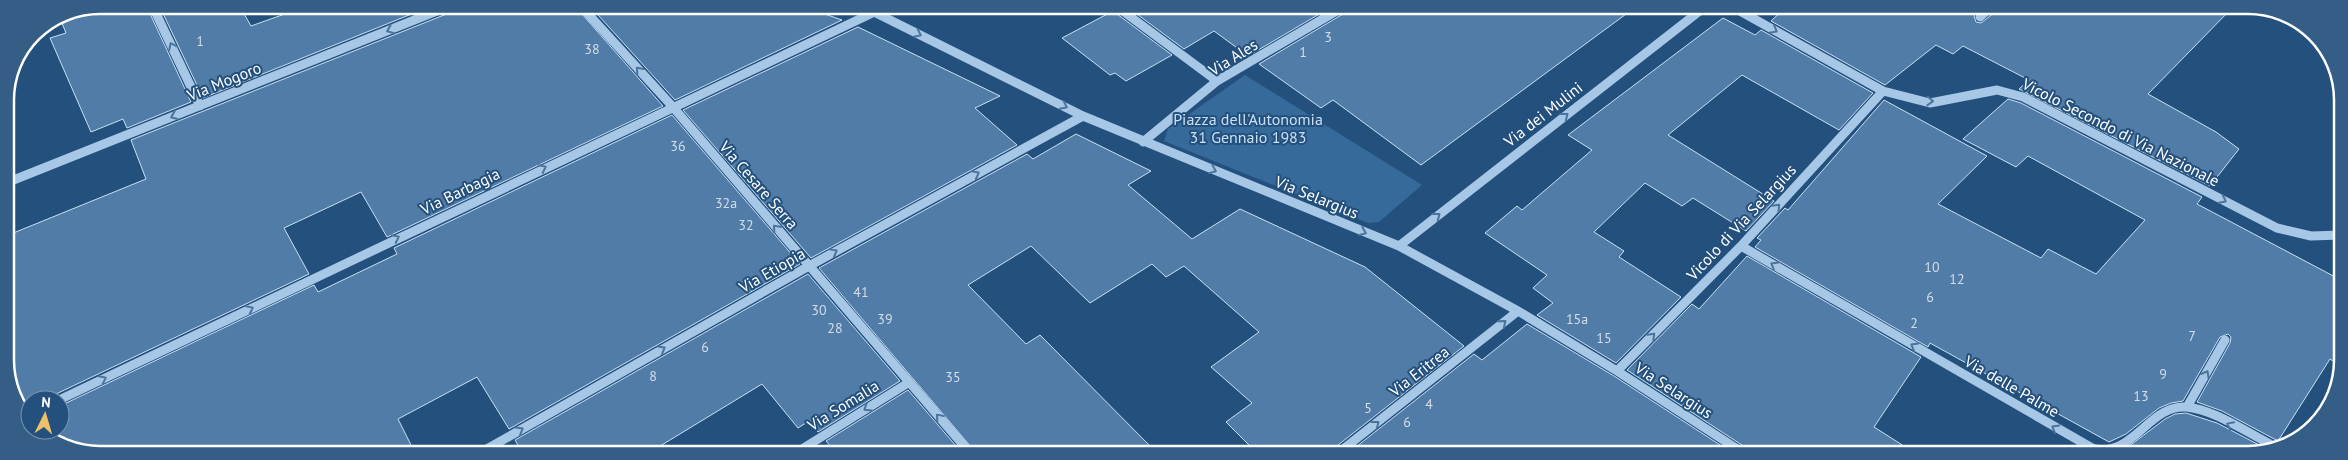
<svg xmlns="http://www.w3.org/2000/svg" width="2348" height="460" viewBox="0 0 2348 460" font-family="'PT Sans',sans-serif">
	<style>
		.green { fill: #366a9a }
		.building { fill: #507ca7; stroke: #c9e0f4 }
		.lines { fill: none; stroke-linecap: round; stroke-linejoin: round }
		.minor { stroke: #a6c7e5; stroke-width: 9 }
		.oneway { stroke: #4a749c }
		.labels { text-anchor: middle; stroke-width: 4; stroke-linejoin: round; paint-order: stroke }
		.number-label { font-size: 14px; fill: #d3dee9 }
		.street-label { font-size: 16px; fill: #fff; stroke: #23507c }
		.park-label { font-size: 16px; fill: #c9e0f4; stroke: #23507c }
		.rim { fill: none; stroke: #fff; stroke-width: 2.5 }
	</style>
	<rect width="100%" height="100%" fill="#23507c"/>
	<path class="green" d="M1245,75l177,110 -43,37 -11,1 -204,-82 4,-12z"/>
	<path class="building" d="M100,5h46l45,97 -64,26 -4,-9 -32,13 -41,-94 16,-5 -7,-17 5,-4z
		M159,5h80l12,21 59,-21h124l-231,93z
		M458,5h116l89,101 -276,131 -26,-45 -77,36 25,46 -253,120 -3,6h-23v8l-6,2 -17,-31 -1,-143 140,-57 -15,-39 323,-129z
		M589,5l213,1 40,14 -167,80z
		M1126,6h207l-85,50 -34,-25 -30,18z
		M1351,6h286l-216,159 -88,-65 -12,8 -62,-44 89,-53z
		M1787,6l195,1 -8,9 2,6 5,1 14,-11 2,-5h236l-85,87 68,38 23,17 -29,37 -191,-97 10,-9 -66,-34 -10,8 -17,-9 -51,40 -114,-64z
		M1113,11l59,44 -46,26 -11,-8 -5,2 -48,-37z
		M1723,18l32,17 6,-5 112,63 -34,37 -97,-55 -74,60 106,66 -28,30 -53,-33 -11,8 -37,-23 -51,49 30,19 -5,6 62,40 -65,66 -79,-48 16,-12 -20,-15 14,-13 -62,-42 32,-27 5,4 70,-60 -24,-15z
		M858,27l142,69 -25,12 42,37 -206,113 -128,-148z
		M2008,99l13,4 181,94 -5,7 144,76v86l-11,-7 -52,82 -56,-30 -25,-9 33,-59 1,-6 -3,-3 -8,3 -37,64 -12,2 -12,5 -33,26 -17,8 -179,-99 -2,4 -173,-100 6,-7 -4,-2 28,-30 3,2 96,-110 103,56 -49,48 103,54 7,-9 48,25 49,-54 -117,-64 -12,11 -53,-28z
		M672,115l128,149 -291,165 -32,-52 -79,42 17,34h-333l-44,-23h22v-24l254,-121 4,7 79,-38 -3,-6z
		M1076,134l75,37 -23,14 64,54 48,-30 125,58 99,79 -131,103 -2,5h-73l-32,-32 26,-19 -41,-36 48,-35 -75,-66 -18,11 -14,-13 -62,39 -59,-57 -63,39 58,59 14,-9 118,119h-181l-158,-186 208,-114 6,5z
		M1747,256l174,101 -47,70 44,28 -167,-1 -3,-5 -121,-79 65,-66 7,5z
		M808,274l92,107 -82,51 -9,-11 -11,7 -36,-44 -115,70h-124l-8,-14z
		M1527,324l87,52 120,78h-387l127,-100 8,6z
		M908,390l55,64h-126l-11,-13z
		M2186,413l31,10 50,26 -13,6h-123l-7,-5 41,-31 10,-5z"/>
	<g class="lines">
		<path class="minor" d="M152,5l48,101
			M580,5l92,101 299,348
			M856,6l18,6 209,104 316,130 119,65 99,60 128,83
			M1116,6l101,75
			M1731,6l152,85 47,12 67,-13 26,7 254,131 34,8 30,-1
			M1980,17l11,-10
			M1143,142l74,-61 128,-75
			M6,183l446,-178
			M1399,246l307,-240
			M1741,246l351,202c40,12 57,-44 94,-41 28,2 63,27 88,39
			M1617,371l124,-125 142,-155
			M59,400l828,-394
			M2187,407l38,-67
			M27,416l3,-2
			M478,454l331,-188 274,-150
			M794,454l114,-71
			M1337,454l181,-143"/>
	</g>
	<defs><path id="oneway-chevron" d="M-2-3.5L2.5 0L-2 3.5" fill="none" stroke-width="1.6" stroke-linecap="round" stroke-linejoin="round" transform="scale(1.25)"/></defs>
	<g class="oneway">
		<use href="#oneway-chevron" transform="translate(390 30) rotate(158)"/>
		<use href="#oneway-chevron" transform="translate(1774 30) rotate(29)"/>
		<use href="#oneway-chevron" transform="translate(918 34) rotate(26)"/>
		<use href="#oneway-chevron" transform="translate(172 46) rotate(-116)"/>
		<use href="#oneway-chevron" transform="translate(639 70) rotate(-132)"/>
		<use href="#oneway-chevron" transform="translate(1930 101) rotate(3)"/>
		<use href="#oneway-chevron" transform="translate(1064 106) rotate(26)"/>
		<use href="#oneway-chevron" transform="translate(174 116) rotate(158)"/>
		<use href="#oneway-chevron" transform="translate(1565 116) rotate(-38)"/>
		<use href="#oneway-chevron" transform="translate(543 168) rotate(-26)"/>
		<use href="#oneway-chevron" transform="translate(1213 170) rotate(22)"/>
		<use href="#oneway-chevron" transform="translate(976 174) rotate(-29)"/>
		<use href="#oneway-chevron" transform="translate(2223 200) rotate(27)"/>
		<use href="#oneway-chevron" transform="translate(1777 207) rotate(-47)"/>
		<use href="#oneway-chevron" transform="translate(1437 216) rotate(-38)"/>
		<use href="#oneway-chevron" transform="translate(776 228) rotate(-131)"/>
		<use href="#oneway-chevron" transform="translate(1363 232) rotate(22)"/>
		<use href="#oneway-chevron" transform="translate(396 238) rotate(-26)"/>
		<use href="#oneway-chevron" transform="translate(834 252) rotate(-29)"/>
		<use href="#oneway-chevron" transform="translate(1774 265) rotate(-150)"/>
		<use href="#oneway-chevron" transform="translate(250 309) rotate(-26)"/>
		<use href="#oneway-chevron" transform="translate(1503 323) rotate(-39)"/>
		<use href="#oneway-chevron" transform="translate(1652 336) rotate(-45)"/>
		<use href="#oneway-chevron" transform="translate(1914 346) rotate(-150)"/>
		<use href="#oneway-chevron" transform="translate(662 349) rotate(-30)"/>
		<use href="#oneway-chevron" transform="translate(2206 374) rotate(-61)"/>
		<use href="#oneway-chevron" transform="translate(103 379) rotate(-26)"/>
		<use href="#oneway-chevron" transform="translate(867 408) rotate(148)"/>
		<use href="#oneway-chevron" transform="translate(939 417) rotate(-131)"/>
		<use href="#oneway-chevron" transform="translate(1376 424) rotate(-38)"/>
		<use href="#oneway-chevron" transform="translate(2230 425) rotate(-154)"/>
		<use href="#oneway-chevron" transform="translate(2055 428) rotate(-150)"/>
		<use href="#oneway-chevron" transform="translate(520 430) rotate(-30)"/>
	</g>
	<g class="labels">
		<g class="number-label">
			<text x="1328" y="42">3</text>
			<text x="200" y="46">1</text>
			<text x="592" y="54">38</text>
			<text x="1303" y="57">1</text>
			<text x="678" y="151">36</text>
			<text x="726" y="208">32a</text>
			<text x="746" y="230">32</text>
			<text x="1932" y="272">10</text>
			<text x="1957" y="284">12</text>
			<text x="861" y="297">41</text>
			<text x="1930" y="302">6</text>
			<text x="819" y="315">30</text>
			<text x="885" y="324">39</text>
			<text x="1577" y="324">15a</text>
			<text x="1914" y="328">2</text>
			<text x="835" y="333">28</text>
			<text x="2192" y="341">7</text>
			<text x="1604" y="343">15</text>
			<text x="705" y="352">6</text>
			<text x="2163" y="379">9</text>
			<text x="653" y="381">8</text>
			<text x="953" y="382">35</text>
			<text x="2141" y="401">13</text>
			<text x="1429" y="409">4</text>
			<text x="1368" y="413">5</text>
			<text x="1407" y="427">6</text>
		</g>
		<g class="street-label">
			<text transform="translate(1233 57) rotate(-32)" y="6">Via Ales</text>
			<text transform="translate(224 81) rotate(-22)" y="6">Via Mogoro</text>
			<text transform="translate(1543 114) rotate(-38)" y="6">Via dei Mulini</text>
			<text transform="translate(2121 132) rotate(27)" y="6">Vicolo Secondo di Via Nazionale</text>
			<text transform="translate(759 185) rotate(49)" y="6">Via Cesare Serra</text>
			<text transform="translate(460 191) rotate(-26)" y="6">Via Barbagia</text>
			<text transform="translate(1317 197) rotate(22)" y="6">Via Selargius</text>
			<text transform="translate(1741 222) rotate(-47)" y="6">Vicolo di Via Selargius</text>
			<text transform="translate(772 270) rotate(-30)" y="6">Via Etiopia</text>
			<text transform="translate(1419 371) rotate(-38)" y="6">Via Eritrea</text>
			<text transform="translate(2012 386) rotate(30)" y="6">Via delle Palme</text>
			<text transform="translate(1674 390) rotate(33)" y="6">Via Selargius</text>
			<text transform="translate(843 405) rotate(-32)" y="6">Via Somalia</text>
		</g>
		<g class="park-label">
			<text x="1248" y="125">Piazza dell'Autonomia<tspan x="1248" dy="18">31 Gennaio 1983</tspan></text>
		</g>
	</g>
	<path d="M0 0H2348V460H0ZM100 14H2248A86 86 0 0 1 2334 100V360A86 86 0 0 1 2248 446H100A86 86 0 0 1 14 360V100A86 86 0 0 1 100 14Z" fill="#355e86" fill-rule="evenodd"/>
	<path class="rim" d="M100 14H2248A86 86 0 0 1 2334 100V360A86 86 0 0 1 2248 446H100A86 86 0 0 1 14 360V100A86 86 0 0 1 100 14Z"/>
	<g transform="translate(45 415) rotate(5)"><circle r="24" fill="#23507c" stroke="#7b96b0"/>
	<path d="M0-4L9 19L0 12L-9 19Z" fill="#f0c069"/>
	<text y="-8" font-size="14" font-weight="bold" text-anchor="middle" fill="#ffffff">N</text>
	</g>
</svg>
